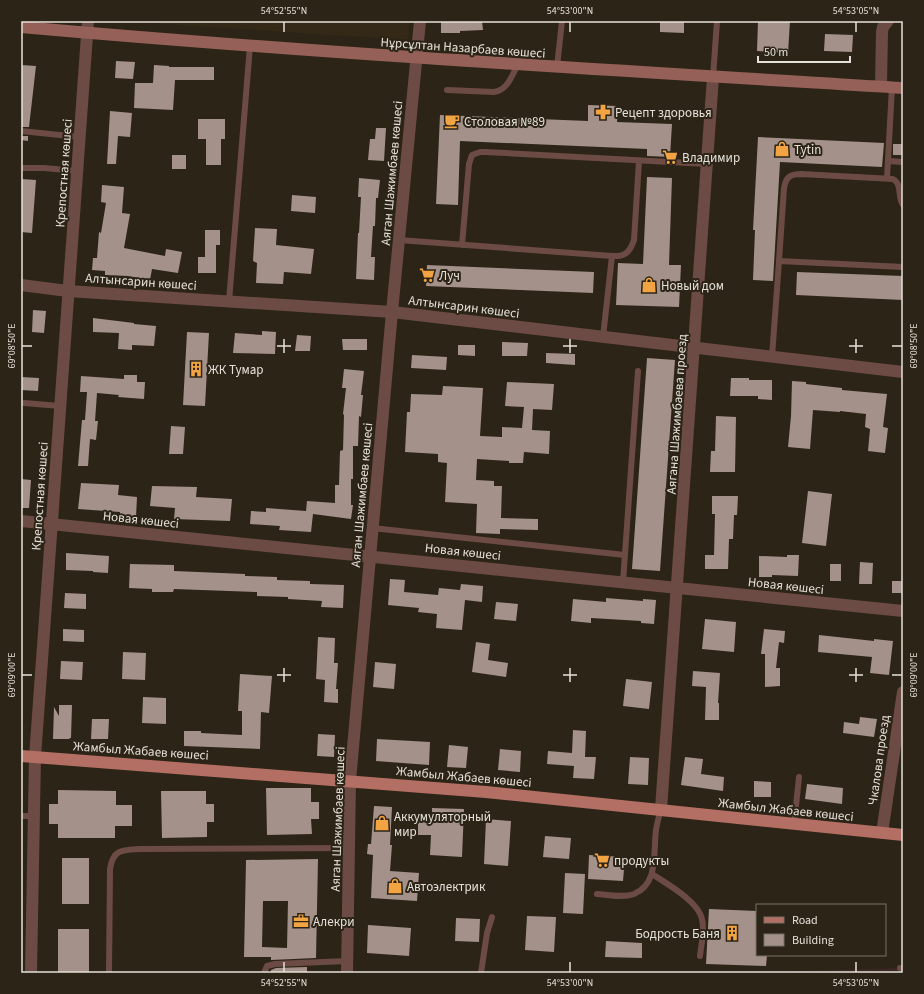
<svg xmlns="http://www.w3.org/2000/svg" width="924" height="994" viewBox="0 0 924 994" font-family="'Source Sans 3',sans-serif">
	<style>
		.built { fill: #342916 }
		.industrial { fill: #3a2725 }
		.building { fill: #a49189; fill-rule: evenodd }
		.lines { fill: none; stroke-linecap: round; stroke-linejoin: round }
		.service { stroke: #6d4b45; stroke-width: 6 }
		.minor { stroke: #6d4b45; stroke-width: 12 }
		.tertiary { stroke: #6d4b45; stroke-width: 12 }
		.secondary { stroke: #956057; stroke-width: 12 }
		.primary { stroke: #b46f64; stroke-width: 12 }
		.ticks { fill: none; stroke: #e6e1d8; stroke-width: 1.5 }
		.labels { text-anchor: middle; stroke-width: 4; stroke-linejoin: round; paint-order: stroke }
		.street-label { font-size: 13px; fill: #e6e1d8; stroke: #2c2417 }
		.poi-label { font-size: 13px; fill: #e6e1d8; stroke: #2c2417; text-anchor: start }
		.neatline { fill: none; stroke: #e6e1d8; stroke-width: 1.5 }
		.ticks-label { font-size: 10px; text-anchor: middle; fill: #e6e1d8 }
	</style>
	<rect width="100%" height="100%" fill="#2c2417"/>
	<path class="built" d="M119,21h291l-2,19z"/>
	<path class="industrial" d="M903,968v5h-170z"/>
	<path class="building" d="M441,21h41l1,9 -23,1v2h-19z
		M660,21h24v12l-24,-1z
		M758,21h32l-2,32 -31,-2z
		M825,34l28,1 -1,17 -28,-1z
		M116,61l19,1 -2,17 -18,-1z
		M21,65l15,1 -7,61h-8z
		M154,65l15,1v1h45v13h-39l-2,30 -39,-2 1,-25h18z
		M588,105l30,1 -1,16 55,2 -2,33 -23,-1v-7l-187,-8 -2,64 -22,-1 4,-89 148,6z
		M110,111l22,2 -2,24 -12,-1 -2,28h-9z
		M198,119h27v20h-4v26h-15v-26h-8z
		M376,128h10l-2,33 -16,-1 2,-21h5z
		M21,136h7v5l-7,-1z
		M758,137l126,6 -2,24 -102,-5 -7,119 -20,-1 2,-50h-2z
		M893,144h10v11h-10z
		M172,155h14v14h-14z
		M647,177l25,1 -3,87h12l-2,42 -63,-2 2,-42 25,1z
		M359,178l21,2 -2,18h-2l-1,28h-2l-2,31h4l-1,23 -18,-1 2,-46h1l2,-36h-3z
		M21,179l15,1 -4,53 -11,-1z
		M102,185l22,2 -2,26 8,1 -6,34 41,8 1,-7 16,3 -4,21 -26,-4 -2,11 -22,-4 -23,-1v-4l-13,-1 1,-12h4l2,-26 2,1 5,-30 -5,-1z
		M292,195l24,2 -1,16 -24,-2z
		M255,228l22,1 -1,16 38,4 -3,25 -27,-2 -1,12 -27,-1 1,-20 -4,-2z
		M205,230h15v15h-4v28h-18v-16h7z
		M427,265l167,7 -1,21 -167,-7z
		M797,272l106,4v24l-107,-5z
		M33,310l13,1 -2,22 -12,-1z
		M93,318l41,5v1l22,2 -2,20 -22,-1v5l-14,-1 1,-16 -26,-1z
		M262,331l14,1 -1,22 -42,-1 2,-20 27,2z
		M187,332l22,1 -4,73 -22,-1z
		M297,335l14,1 -1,15h-15z
		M342,339h25v11h-24z
		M502,342l26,1 -1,13h-25z
		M458,345h17v11l-17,-1z
		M546,353l29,1v11l-29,-2z
		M412,355l35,2 -1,13 -35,-2z
		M647,358l28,2 -15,211 -28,-2z
		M344,369l20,2 -3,24h2l-2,22 -2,-1 -1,30h-5v33h-2v26h2l-2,14 -38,-5 -2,18 -32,-2 1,-4 -30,-2 1,-13 15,1v-4l40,3 1,-10 28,2v-18h4l1,-34 3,-1 1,-35 -1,-1 3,-26h-4z
		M124,375h13v7h8l-1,17 -26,-2 1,-2 -22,-2 -2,28h3l-2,19 -6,-1 -2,27h-10l4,-46h3l2,-28h-7l1,-16 43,3z
		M21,377l18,1 -1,13 -17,-1z
		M731,378h18v2h23v20l-14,-1v-3h-28z
		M792,381l14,1v2l36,4v2l45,4 -4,33 5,1 -3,25 -17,-2 2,-22 -5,-2 1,-13 -26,-3v1l-27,-2 -3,39 -22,-2 3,-31z
		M507,382l47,2 -2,26 -19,-1 -1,21 18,1 -1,23 -25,-2 -1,11h-14v-2l-32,-2 -1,21 18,1v5h8l-1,32 37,1v11l-38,-1v5l-24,-1 1,-29 -32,-2 2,-39 -9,-1v-8l-33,-2 2,-40h3l1,-18 31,1 1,-9 40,2 -3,48 22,1v-10l20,1 2,-21 -19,-1z
		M716,416l20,1 -1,55h-25l1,-21h4z
		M171,426l14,1 -2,27h-14z
		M21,479l10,1 -2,28h-8z
		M81,483l38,2 -1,10 19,2 -1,20 -16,-1v-4l-42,-3z
		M152,486l45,1 -1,10 36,2 -2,22 -56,-2 1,-11 -25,-2z
		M808,491l24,3 -6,52 -24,-3z
		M712,496h26l-1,19h-3l-1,24h-4l-1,30h-23v-14h9l1,-41h-3z
		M66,553l43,3 -1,17 -15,-1v-1l-27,-1z
		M787,555h12l-1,21 -26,-1v2h-13v-21l28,1z
		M860,562l13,1 -1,21h-13z
		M130,564l44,1v6l71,3v2l32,1v3l33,1v3l34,1 -1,23 -22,-1 1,-6 -34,-2v-2l-31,-1v-4l-83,-3 -1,3h-21v-3l-23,-1z
		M830,564h11v17h-11z
		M390,579l15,1 -1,12 34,3 1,-7 21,2 1,-6 22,2 -1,16 -17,-2 -3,30 -26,-2 1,-14 -19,-2 1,-4 -31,-3z
		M892,581h11v12h-11z
		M65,593l21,1v15l-22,-1z
		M606,598l37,3v-2l13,1 -2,24 -13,-1v-2l-50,-3v5l-20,-2 2,-22 33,3z
		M496,602l22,2 -2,17 -22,-2z
		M705,619l31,3 -2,30 -32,-3z
		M63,629l21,1v12l-21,-1z
		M764,629l21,2 -1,12 -5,-1 -3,26h4v18l-15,1v-33h-4z
		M819,635l55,6v-2l19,2 -4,34 -19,-2 2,-16 -54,-5z
		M318,637l17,1 -1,25h4l-2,26h2v14l-14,-1 1,-22 -9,-1z
		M476,642l14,2 -2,16 20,3 -2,14 -34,-5z
		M123,652l23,1 -1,27 -23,-1z
		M61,661l22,1 -1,18 -22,-1z
		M375,662l21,2 -2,25 -21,-2z
		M693,671l27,2 -2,30h1v17h-14l1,-33 -14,-1z
		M240,674l32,2 -3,37 -8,-1 -1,37 -76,-3v-15h17v2l41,2v-24h-4z
		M626,679l26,3 -3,27 -26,-3z
		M143,697l23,1v26l-24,-1z
		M59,705h13l-1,33h-2l1,1h-17l1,-32 5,9z
		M860,717l17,2 -3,18 -31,-4 1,-11 15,2z
		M92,719h17l-1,20h-17z
		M573,730l13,1 -1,26h11l-2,22 -21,-1 1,-12 -27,-2 1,-13 24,2z
		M318,734l17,1 -1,22 -17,-1z
		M377,739l53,3 -1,23 -53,-4z
		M449,745l19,2 -2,21 -19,-1z
		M500,749l21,2 -1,21 -22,-2z
		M630,757l19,1 -1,27 -20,-1z
		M685,757l18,2 -2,15 23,3 -1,14 -42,-6z
		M754,781l17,1v15h-17z
		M807,784l36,4 -1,16 -37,-5z
		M266,788h45v14h8v17h-8l1,15 -45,1z
		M58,790l58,1v14h16v21h-17v12h-57v-14h-9v-20h9z
		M161,791h45v13h8v18h-7v15l-45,1z
		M374,806l18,1 -2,38h2l-2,26 29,2 -2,28 -46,-3 2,-43 -6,-1 1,-10h3z
		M432,808l32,1 -2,48 -32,-2 1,-20h-13v-22h14z
		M486,819l25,2 -3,45 -24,-2z
		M545,836l26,2 -2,21 -26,-2z
		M589,855l36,2 -2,24 -35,-2z
		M62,858h27v46h-27z
		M318,859l-2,99 -45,2v-3h-27l2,-97zM263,901h25l-1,47 -25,-1z
		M565,873l20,1 -2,40 -20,-1z
		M709,909l48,2v44h10l-1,11 -60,-2z
		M527,916l29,1 -2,35 -29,-2z
		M456,918l24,1 -1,23 -24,-1z
		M368,925l43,3 -2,28 -42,-3z
		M58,929h31v44h-31z
		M606,941l36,2v15l-37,-1z
		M307,967v6h-36v-3l5,-2z"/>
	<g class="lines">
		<path class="service" d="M557,67l5,-46
			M713,77l4,-56
			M447,90l47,2c14,-2 18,-17 24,-28
			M21,131l58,6
			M888,161l15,1
			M21,168h23l33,3
			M887,178l5,-91
			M903,205c-6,-8 0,-20 -10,-26l-92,-5c-11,0 -15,3 -17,14l-5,73 124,6
			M399,240l213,16c13,1 18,-4 22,-16l5,-79
			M462,245l7,-81 3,-9 8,-3h5l222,12
			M229,301l21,-255
			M603,337l9,-81
			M772,357l7,-96
			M24,403l36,3
			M372,528l253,27
			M623,582l15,-211
			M21,816h12
			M794,825l5,-48
			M652,874c15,10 46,27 50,45 3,12 -1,26 -2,37
			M597,894c12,1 26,4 37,0 25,-10 19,-42 22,-64 1,-7 3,-14 5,-21
			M900,968h3
			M109,973l1,-104c3,-21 14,-19 31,-20l208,-1
			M264,973l3,-7 8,-2 72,-3
			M481,973l6,-40 5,-16"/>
		<path class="minor" d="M881,86l1,-54 1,-5 5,-6
			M392,312l511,60
			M21,521l882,90
			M661,809l52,-732
			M882,833l21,-141
			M347,973l3,-192 42,-469 28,-291"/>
		<path class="tertiary" d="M21,285l47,6 324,21
			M31,973l4,-216 53,-736"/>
		<path class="secondary" d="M21,27c294,26 588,43 882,61"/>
		<path class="primary" d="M21,756l465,36 417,43"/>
	</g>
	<path class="ticks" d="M284,22v10M570,22v10M856,22v10M284,339v14M570,339v14M856,339v14M22,346h10M277,346h14M563,346h14M849,346h14M892,346h10M284,668v14M570,668v14M856,668v14M22,675h10M277,675h14M563,675h14M849,675h14M892,675h10M284,962v10M570,962v10M856,962v10"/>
	<defs>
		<g id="pharmacy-bare" transform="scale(1.2)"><path d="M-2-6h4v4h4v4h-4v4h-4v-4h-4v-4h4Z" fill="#f3a442" stroke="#2c2417" stroke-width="2.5" paint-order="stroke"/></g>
		<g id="cafe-bare" transform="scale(1.2)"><path d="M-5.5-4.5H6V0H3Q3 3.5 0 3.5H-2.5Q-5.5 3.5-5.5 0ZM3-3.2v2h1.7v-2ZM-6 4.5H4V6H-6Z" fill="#f3a442" stroke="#2c2417" stroke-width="2.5" paint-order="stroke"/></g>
		<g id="shop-bare" transform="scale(1.2)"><path d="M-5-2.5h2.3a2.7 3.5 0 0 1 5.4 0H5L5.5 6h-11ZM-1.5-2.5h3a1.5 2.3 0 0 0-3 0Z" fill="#f3a442" stroke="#2c2417" stroke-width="2.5" paint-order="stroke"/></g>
		<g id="supermarket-bare" transform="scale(1.2)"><path d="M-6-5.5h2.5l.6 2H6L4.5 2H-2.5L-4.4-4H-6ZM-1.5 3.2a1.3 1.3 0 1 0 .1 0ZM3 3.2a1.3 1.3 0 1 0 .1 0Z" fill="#f3a442" stroke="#2c2417" stroke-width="2.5" paint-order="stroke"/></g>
		<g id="building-bare" transform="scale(1.2)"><path d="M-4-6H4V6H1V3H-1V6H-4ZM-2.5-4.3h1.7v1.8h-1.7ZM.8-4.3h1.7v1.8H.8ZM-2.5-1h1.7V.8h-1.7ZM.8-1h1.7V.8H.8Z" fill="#f3a442" stroke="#2c2417" stroke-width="2.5" paint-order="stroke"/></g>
		<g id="office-bare" transform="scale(1.2)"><path d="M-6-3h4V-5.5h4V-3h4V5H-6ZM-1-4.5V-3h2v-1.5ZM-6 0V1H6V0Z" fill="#f3a442" stroke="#2c2417" stroke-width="2.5" paint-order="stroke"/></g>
	</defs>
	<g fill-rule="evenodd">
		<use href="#pharmacy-bare" x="603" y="112"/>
		<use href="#cafe-bare" x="452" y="121"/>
		<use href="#shop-bare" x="782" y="149"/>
		<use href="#supermarket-bare" x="670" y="157"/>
		<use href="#supermarket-bare" x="427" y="275"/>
		<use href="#shop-bare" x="649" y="285"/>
		<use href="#building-bare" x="196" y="369"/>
		<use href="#shop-bare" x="382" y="823"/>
		<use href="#supermarket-bare" x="602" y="860"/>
		<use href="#shop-bare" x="395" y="886"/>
		<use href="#office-bare" x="301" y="921"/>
		<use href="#building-bare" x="732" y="933"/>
	</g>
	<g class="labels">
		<g class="street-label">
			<text transform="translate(463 47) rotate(4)" y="5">Нұрсұлтан Назарбаев көшесі</text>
			<text transform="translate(63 173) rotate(-86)" y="5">Крепостная көшесі</text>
			<text transform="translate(391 173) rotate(-85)" y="5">Аяган Шажимбаев көшесі</text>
			<text transform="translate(141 281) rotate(4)" y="5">Алтынсарин көшесі</text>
			<text transform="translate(464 306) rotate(7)" y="5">Алтынсарин көшесі</text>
			<text transform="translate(676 414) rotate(-86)" y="5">Аягана Шажимбаева проезд</text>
			<text transform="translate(361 495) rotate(-85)" y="5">Аяган Шажимбаев көшесі</text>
			<text transform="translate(39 496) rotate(-86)" y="5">Крепостная көшесі</text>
			<text transform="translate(141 519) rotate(6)" y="5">Новая көшесі</text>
			<text transform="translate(463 551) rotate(6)" y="5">Новая көшесі</text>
			<text transform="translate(786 585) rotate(6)" y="5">Новая көшесі</text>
			<text transform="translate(141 750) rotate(4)" y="5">Жамбыл Жабаев көшесі</text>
			<text transform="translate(878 760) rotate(-82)" y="5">Чкалова проезд</text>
			<text transform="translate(464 776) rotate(5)" y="5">Жамбыл Жабаев көшесі</text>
			<text transform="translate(786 809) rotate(6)" y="5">Жамбыл Жабаев көшесі</text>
			<text transform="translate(337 819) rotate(-88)" y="5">Аяган Шажимбаев көшесі</text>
		</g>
		<g class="poi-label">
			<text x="615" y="117">Рецепт здоровья</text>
			<text x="464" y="126">Столовая №89</text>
			<text x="794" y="154">Tytin</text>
			<text x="682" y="162">Владимир</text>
			<text x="439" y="280">Луч</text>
			<text x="661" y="290">Новый дом</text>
			<text x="208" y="374">ЖК Тумар</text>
			<text x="394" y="821">Аккумуляторный<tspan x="394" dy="15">мир</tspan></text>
			<text x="614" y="865">продукты</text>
			<text x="407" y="891">Автоэлектрик</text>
			<text x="313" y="926">Алекри</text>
			<text x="720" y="938" text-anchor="end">Бодрость Баня</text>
		</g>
	</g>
	<rect width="924" height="994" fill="none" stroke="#2c2417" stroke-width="44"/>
	<rect x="756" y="904" width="130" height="52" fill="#2c2417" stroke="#767064"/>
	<rect x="764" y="917" width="20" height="6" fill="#b46f64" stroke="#767064"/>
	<text x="792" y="924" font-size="12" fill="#e6e1d8">Road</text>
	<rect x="764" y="934" width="20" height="12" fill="#a49189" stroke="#767064"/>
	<text x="792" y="944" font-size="12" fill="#e6e1d8">Building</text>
	<path d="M758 56v6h92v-6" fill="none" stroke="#e6e1d8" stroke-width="2"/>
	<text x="764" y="56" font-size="12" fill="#e6e1d8" stroke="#2c2417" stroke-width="3" paint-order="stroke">50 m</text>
	<rect x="22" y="22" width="880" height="950" class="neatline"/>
	<g class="ticks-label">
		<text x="284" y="14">54°52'55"N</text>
		<text x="570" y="14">54°53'00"N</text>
		<text x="856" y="14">54°53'05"N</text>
		<text transform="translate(913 346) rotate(-90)" y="4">69°08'50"E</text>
		<text transform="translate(11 346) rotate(-90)" y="4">69°08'50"E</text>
		<text transform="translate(913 675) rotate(-90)" y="4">69°09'00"E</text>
		<text transform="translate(11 675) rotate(-90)" y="4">69°09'00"E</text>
		<text x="284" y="986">54°52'55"N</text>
		<text x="570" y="986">54°53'00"N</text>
		<text x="856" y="986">54°53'05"N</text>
	</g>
</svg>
